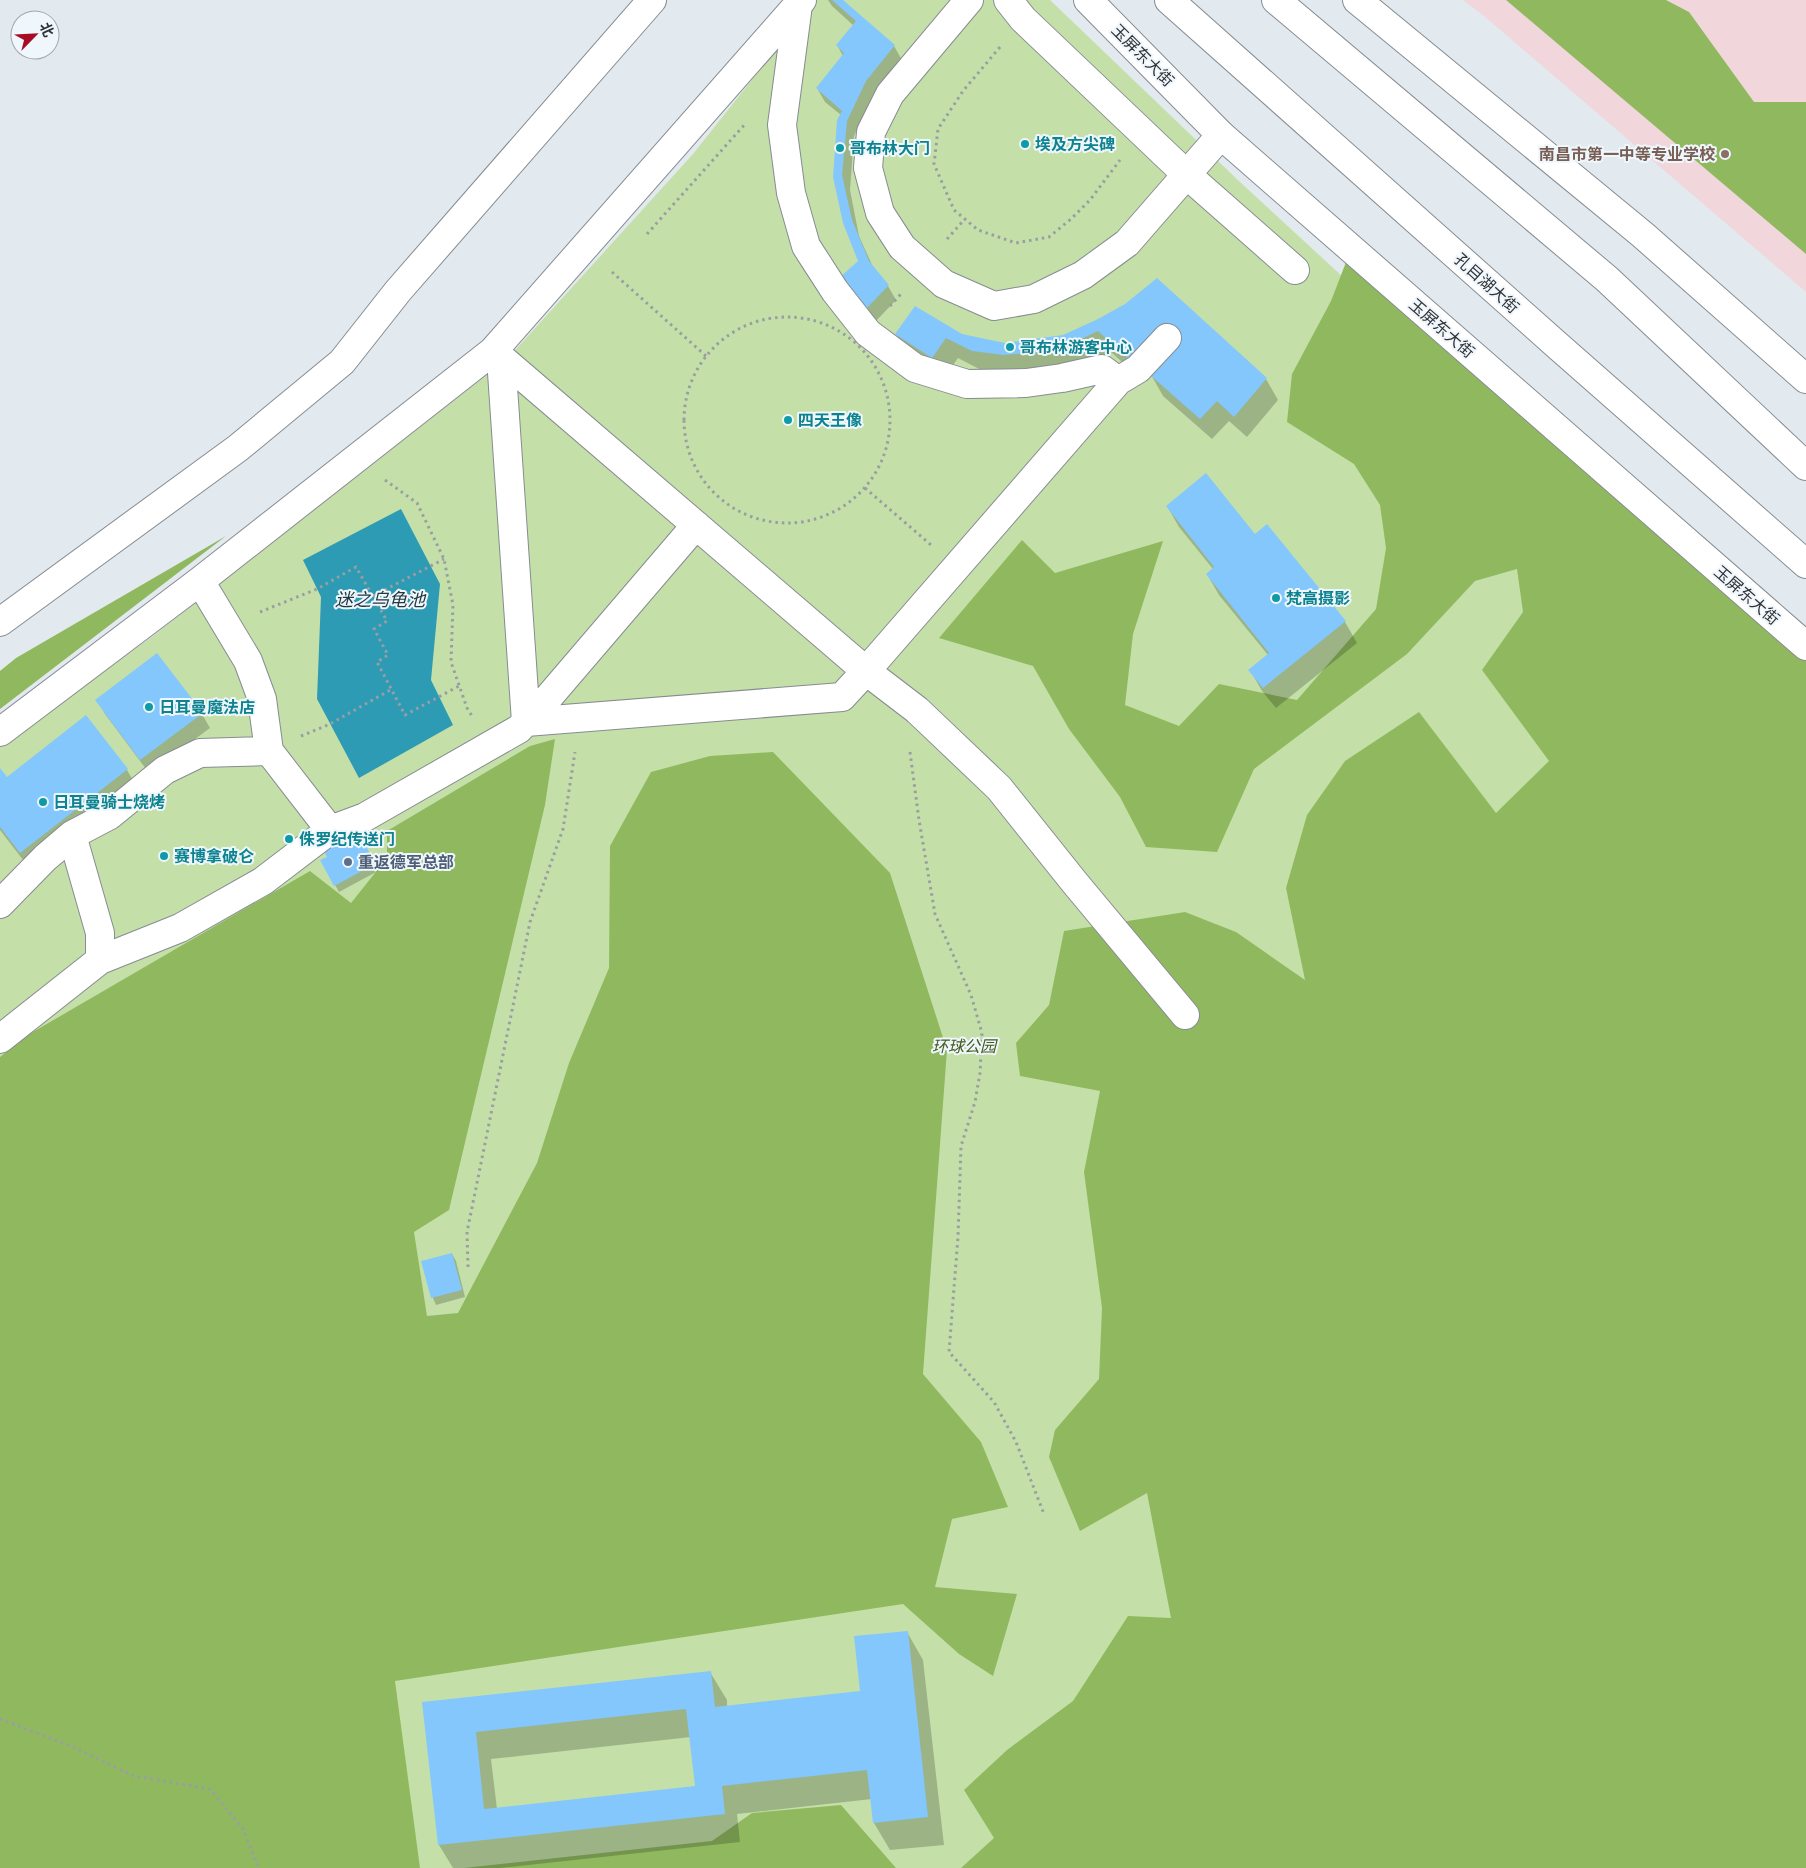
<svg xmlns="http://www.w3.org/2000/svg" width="1806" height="1868" viewBox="0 0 1806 1868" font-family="Lora,'Noto Sans SC',serif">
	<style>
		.education { fill: #f1d6db }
		.green { fill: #c4e0a8 }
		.forest { fill: #90b95f }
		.water { fill: #2e9bb5 }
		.shadow { fill: #0003; fill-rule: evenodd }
		.building { fill: #84c7fc; fill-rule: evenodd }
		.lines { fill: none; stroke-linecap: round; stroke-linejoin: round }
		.minor-casing { stroke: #868c92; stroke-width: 30 }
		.major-casing { stroke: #868c92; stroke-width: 30 }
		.highway-casing { stroke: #868c92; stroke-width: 30 }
		.path { stroke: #999ea3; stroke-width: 3; stroke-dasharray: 2.5 4; stroke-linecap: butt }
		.minor { stroke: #fff; stroke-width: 28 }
		.major { stroke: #fff; stroke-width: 28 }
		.highway { stroke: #fff; stroke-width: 28 }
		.culture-dot { fill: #0f9aa8; stroke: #eff6fc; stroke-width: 2 }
		.education-dot { fill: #8d6e63; stroke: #eff6fc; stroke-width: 2 }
		.service-dot { fill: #5c6f8a; stroke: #eff6fc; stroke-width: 2 }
		.labels { text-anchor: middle; stroke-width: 4; stroke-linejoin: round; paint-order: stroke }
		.street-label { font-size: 16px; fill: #2f3134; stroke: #eff6fc }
		.culture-label { font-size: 16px; font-weight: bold; fill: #0d838f; stroke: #eff6fc; text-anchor: start }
		.education-label { font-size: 16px; font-weight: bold; fill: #785e54; stroke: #eff6fc; text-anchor: end }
		.service-label { font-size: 16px; font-weight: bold; fill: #4e5e75; stroke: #eff6fc; text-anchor: start }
		.park-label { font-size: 16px; font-style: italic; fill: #425d1e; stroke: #eff6fc }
		.water-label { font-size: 18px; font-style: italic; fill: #21393f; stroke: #eff6fc }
	</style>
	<rect width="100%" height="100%" fill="#e2e9ef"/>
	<path class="education" d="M1463,0h343v292l-322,-276z"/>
	<path class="green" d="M815,0h235l191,183 565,521v1164h-1806v-1121l153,-111 354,-277 186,-205z"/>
	<path class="forest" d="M1506,0h160l23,12 65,90h52v152z
		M1348,257l458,404v1207h-845l33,-30 -30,-48 43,-40 66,-49 55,-85 43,2 -24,-125 -67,38 -31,-74 6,-27 44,-51 3,-71 -18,-136 16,-81 -80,-15 -4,-33 33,-38 15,-74 121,-19 51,20 69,48 -19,-92 21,-73 38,-54 74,-49 77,101 53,-52 -67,-91 41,-58 -6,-43 -42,12 -68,73 -153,115 -37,83 -71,-5 -26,-50 -51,-68 -36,-63 -94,-28 83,-98 33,33 108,-32 -30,93 -8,71 54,21 40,-42 78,16 79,-91 10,-61 -6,-43 -26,-41 -67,-42 5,-48 39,-73z
		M226,536l-226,173v-38l16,-13z
		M555,739l-10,66 -96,405 -35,22 13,84 31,-3 79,-150 32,-100 40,-95 1,-122 41,-74 59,-16 63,-4 117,121 57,177 -24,324 58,68 27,65 -56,12 -17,68 82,7 -24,82 -34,-22 -56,-50 -508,77 25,187h-420v-811l26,-21 284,-165 41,32 36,-45v-27l143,-85z
		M841,1805l55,63h-432l248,-27 40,-28z"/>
	<path class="water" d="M401,509l39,75 -9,96 22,45 -94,53 -42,-79 4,-102 -18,-37z"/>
	<path class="shadow" d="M828,0h13l53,46 8,14 -29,35 -19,41 -4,54 9,46 14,31 15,19 8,14 -22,23 -25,-31 10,-31 -25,-84 7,-62 -16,-13 -8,-14 26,-32 -6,-11 17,-19 -22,-20z
		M1157,280l109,99 12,21 -31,37 -18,-16 -17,18 -49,-43 -13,-23 -7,8 -32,-29 -22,10 -38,11 -66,-1 -27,-14 -14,20 -36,-23 -12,-21 66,1 42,10 59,-9 36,-16 27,-15z
		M1167,506l88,30 90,86 12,21 -81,65 -14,-17 -12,-21 18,-15 -49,-60 -12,-21 6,-5 -34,-42z
		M157,654l45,60 8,14 -61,45 -44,-59 -8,-14z
		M86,717l41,53 12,21 -106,82 -33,-43v-60l7,9z
		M351,836l4,7 6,-4 17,32 -39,21 -17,-31 6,-4z
		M452,1254l4,7 9,36 -29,8 -3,-7 -10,-36z
		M907,1632l16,28 21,185 -54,5 -16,-27 -2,-24 -135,15 3,28 -240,26h-47l-14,-23 -15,-142 286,-31 17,28v7l134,-15zM691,1737l5,50 -199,22 -6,-50z"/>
	<path class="building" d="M832,0h11l52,45 -29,36 -19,40 -5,54 10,45 17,41 20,24 -24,25 -26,-32 19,-17 -15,-38 -10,-46 4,-57 5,-9 -26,-23 28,-35 -8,-8 20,-24z
		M1157,278l110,100 -33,39 -17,-16 -17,18 -51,-45 33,-36 -17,-16 -34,39 -33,-30 -21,10 -38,11 -35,3 -32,-4 -26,-13 -14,20 -37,-24 20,-28 47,28 43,9 58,-8 35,-16 27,-15z
		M1206,473l49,61 12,-10 79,97 -83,67 -15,-18 21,-17 -63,-79 8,-7 -48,-61z
		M157,653l46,60 -63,47 -45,-60z
		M86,715l42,54 -108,84 -20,-26v-59l7,9z
		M351,834l3,8 8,-4 13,26 -41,22 -14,-26 7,-3 -4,-8z
		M452,1253l10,37 -31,8 -10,-37z
		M908,1631l20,186 -55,6 -6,-53 -145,16 3,28 -287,31 -16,-143 289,-31 4,36 145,-16 -6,-55zM686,1709l9,77 -211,23 -8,-77z"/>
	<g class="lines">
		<g class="minor-casing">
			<path id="minor" d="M969,0l-79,94 -19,38 -3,36 12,45 22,34 42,37 50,22 40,-7 49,-24 44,-32 94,-108
				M1008,0l15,19 163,155 109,96
				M798,5l-16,120 9,68 15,53 29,45 33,42 47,35 52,16 59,-1 36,-5 40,-9 16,12
				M493,351l373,320 252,-290 20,-12 29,-31
				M501,358l25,364 316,-25 24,-26 51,39 82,78 76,95 110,132
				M200,581l48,80 14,38 7,52
				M0,622l238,-174 104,-86 56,-71 254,-291
				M0,732l200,-151 293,-230 309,-351
				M72,835l28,98v27
				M0,904l45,-46 27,-23 38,-20 55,-45 35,-17 69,-2 61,79 35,-13 154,-88 29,-31 148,-173
				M0,1039l100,-79 80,-32 83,-47 67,-51"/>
		</g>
		<g class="major-casing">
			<path id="major" d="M1088,0l133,135 585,511
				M1357,0l286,235 163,144"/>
		</g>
		<g class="highway-casing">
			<path id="highway" d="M1169,0l389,346 248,218
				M1276,0l331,279 199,187"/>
		</g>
		<path class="path" d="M1000,47l-37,44 -25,38 -4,35 20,46 24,20 38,13 33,-6 22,-18 19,-19 30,-40
			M647,234l99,-111
			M947,239l17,-19
			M612,272l94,84
			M890,306l11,-12
			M684 420a103 103 0 1 1 206 0a103 103 0 1 1-206 0Z
			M385,480l32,23 27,56 9,46 -2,57 16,46 5,8
			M865,488l66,57
			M373,596l71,-37
			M260,612l57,-23 39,-22 31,54 -13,8 14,26 -11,7 28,53 54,-29
			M301,736l29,-12 62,-35
			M910,752l9,68 16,94 36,81 11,38 -2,40 -5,29 -14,44 -3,91 -9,115 45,50 22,40 28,72
			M468,1267l-1,-35 63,-310 33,-93 12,-77
			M0,1719l73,28 61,29 76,13 33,40 16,39"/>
		<use href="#minor" class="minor"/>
		<use href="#major" class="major"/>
		<use href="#highway" class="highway"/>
	</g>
	<g class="culture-dot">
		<circle cx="1025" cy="144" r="5"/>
		<circle cx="840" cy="148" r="5"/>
		<circle cx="1010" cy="347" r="5"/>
		<circle cx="788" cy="420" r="5"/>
		<circle cx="1276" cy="598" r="5"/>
		<circle cx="149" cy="707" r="5"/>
		<circle cx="43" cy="802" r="5"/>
		<circle cx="289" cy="839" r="5"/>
		<circle cx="164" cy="856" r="5"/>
	</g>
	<circle class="education-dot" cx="1725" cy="154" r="5"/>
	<circle class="service-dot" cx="348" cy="862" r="5"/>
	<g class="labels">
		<g class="street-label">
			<text transform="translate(1143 55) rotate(45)" y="6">玉屏东大街</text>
			<text transform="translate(1487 283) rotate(42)" y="6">孔目湖大街</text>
			<text transform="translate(1442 328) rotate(41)" y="6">玉屏东大街</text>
			<text transform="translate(1747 595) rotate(41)" y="6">玉屏东大街</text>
		</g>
		<g class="culture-label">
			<text x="1035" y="150">埃及方尖碑</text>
			<text x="850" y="154">哥布林大门</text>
			<text x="1020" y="353">哥布林游客中心</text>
			<text x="798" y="426">四天王像</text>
			<text x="1286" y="604">梵高摄影</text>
			<text x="159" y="713">日耳曼魔法店</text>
			<text x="53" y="808">日耳曼骑士烧烤</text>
			<text x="299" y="845">侏罗纪传送门</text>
			<text x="174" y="862">赛博拿破仑</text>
		</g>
		<g class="education-label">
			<text x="1715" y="160">南昌市第一中等专业学校</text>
		</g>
		<g class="service-label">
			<text x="358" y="868">重返德军总部</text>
		</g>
		<g class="park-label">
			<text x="964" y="1052">环球公园</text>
		</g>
		<g class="water-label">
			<text x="380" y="606">迷之乌龟池</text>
		</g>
	</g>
	<g transform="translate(35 35) rotate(66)"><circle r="24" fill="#eff6fc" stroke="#a2a7ac"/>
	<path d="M0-4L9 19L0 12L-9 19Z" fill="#a60d24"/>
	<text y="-8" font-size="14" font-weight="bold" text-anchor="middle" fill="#2f3134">北</text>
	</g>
</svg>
